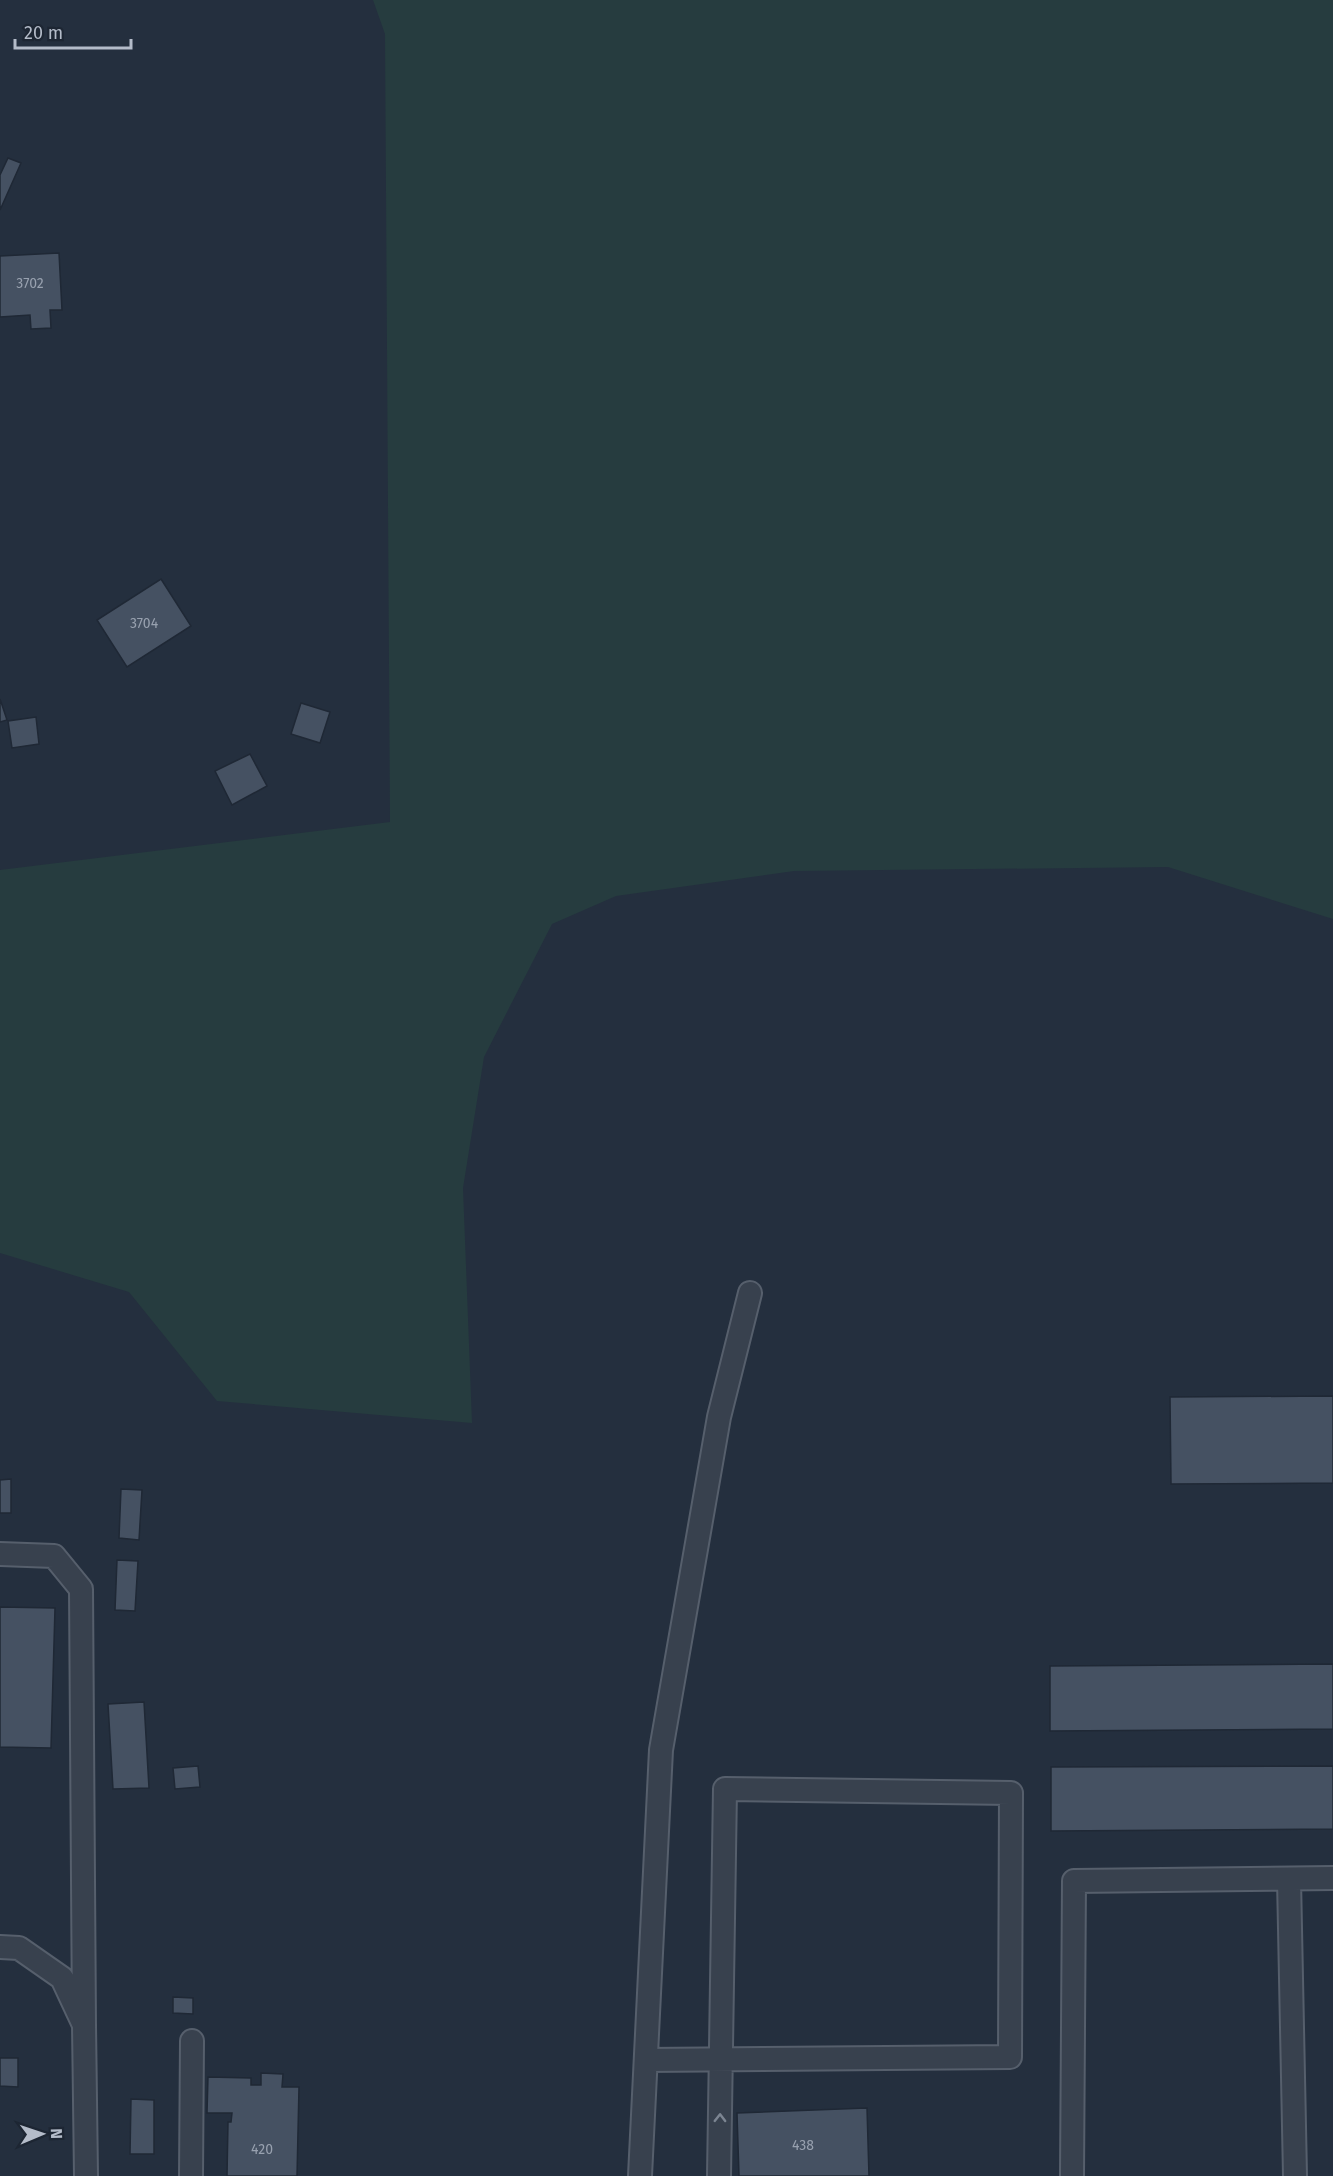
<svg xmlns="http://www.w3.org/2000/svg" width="1333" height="2176" viewBox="0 0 1333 2176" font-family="'Fira Sans',sans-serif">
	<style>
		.green { fill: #263c3f }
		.building { fill: #455162; stroke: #1f2835; stroke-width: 1.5 }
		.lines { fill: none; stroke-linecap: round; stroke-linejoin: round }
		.service-casing { stroke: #565f6c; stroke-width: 26 }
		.service { stroke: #38414e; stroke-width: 22 }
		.oneway { stroke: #7c8592 }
		.labels { text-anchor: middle; stroke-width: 4.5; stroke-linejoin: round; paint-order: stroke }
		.number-label { font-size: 14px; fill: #98a1af }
	</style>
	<rect width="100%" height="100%" fill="#242f3e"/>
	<path class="green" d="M373,0h960v919l-165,-52 -374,4 -178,25 -64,28 -68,133 -21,131 9,235 -255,-22 -88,-109 -129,-39v-383l390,-48 -5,-788z"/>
	<path class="building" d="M8,158l13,5 -21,47v-35z
		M59,253l3,57h-12l1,18 -20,1 -1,-14 -30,2v-61z
		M161,579l30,47 -64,41 -30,-47z
		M0,699l7,21 -7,2z
		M301,703l29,9 -10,31 -29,-9z
		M36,717l3,27 -27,4 -4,-27z
		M250,754l17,32 -35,19 -17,-34z
		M1333,1396v87l-162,1 -1,-87z
		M11,1479v34h-11v-33z
		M121,1489l21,1 -3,50 -20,-2z
		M117,1560l21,1 -3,50 -20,-1z
		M0,1607l55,1 -4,140 -51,-1z
		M1333,1664v65l-283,2v-65z
		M144,1702l5,86 -36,1 -5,-85z
		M198,1766l2,21 -25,2 -2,-21z
		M1333,1766v63l-282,2v-64z
		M173,1997l20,1v16l-20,-1z
		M0,2058h18v29l-18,-1z
		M261,2073l22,1 -1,13h17l-2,89h-70l1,-54h3l1,-9h-25l1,-36 43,1v7h10z
		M131,2099l23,1v54h-24z
		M867,2108l2,68h-130l-2,-63z"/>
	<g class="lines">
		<g class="service-casing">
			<path id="service" d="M0,1554l54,2 27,33 3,436
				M1289,1879l6,297
				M0,1947l19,1 43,30 22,47 2,151
				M646,2060l364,-3 1,-264 -286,-4 -6,387
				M191,2176l1,-135
				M640,2176l21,-426 58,-333 31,-124
				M1072,2176l2,-295 259,-3"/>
		</g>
		<use href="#service" class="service"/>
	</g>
	<defs><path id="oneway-chevron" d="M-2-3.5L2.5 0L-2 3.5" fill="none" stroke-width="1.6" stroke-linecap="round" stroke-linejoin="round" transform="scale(1.5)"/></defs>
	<use class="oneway" href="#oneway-chevron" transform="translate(720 2118) rotate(-89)"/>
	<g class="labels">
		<g class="number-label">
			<text x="30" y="288">3702</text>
			<text x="144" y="628">3704</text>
			<text x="803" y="2150">438</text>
			<text x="262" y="2154">420</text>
		</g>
	</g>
	<g transform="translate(42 2134) rotate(88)" stroke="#1d2633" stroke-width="4.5" paint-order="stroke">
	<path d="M0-4.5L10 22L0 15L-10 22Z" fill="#b4bcc9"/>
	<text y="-9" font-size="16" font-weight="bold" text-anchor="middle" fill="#b4bcc9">N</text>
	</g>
	<path d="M15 39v9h116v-9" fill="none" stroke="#b4bcc9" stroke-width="3"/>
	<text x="24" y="39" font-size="18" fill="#b4bcc9" stroke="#1d2633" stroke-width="4.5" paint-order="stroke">20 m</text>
</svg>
